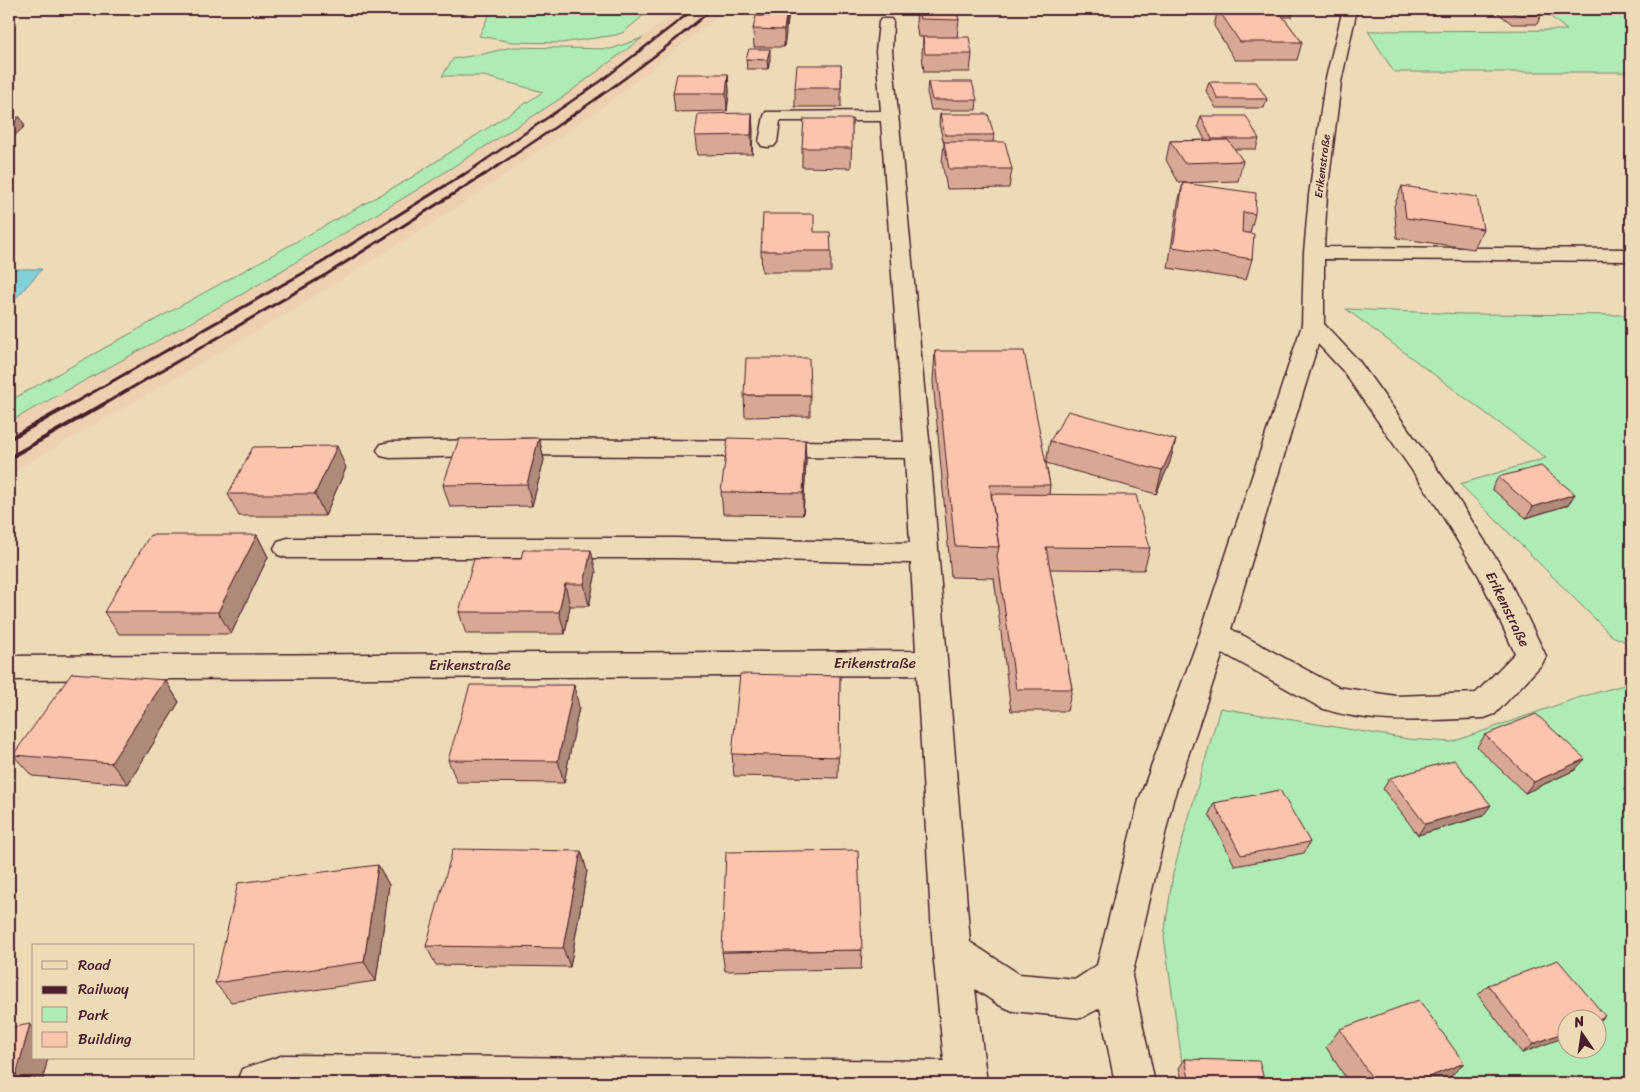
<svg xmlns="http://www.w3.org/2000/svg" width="1640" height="1092" viewBox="0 0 1640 1092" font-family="Sriracha,sans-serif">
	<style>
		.built { fill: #eed0b1 }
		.green { fill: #aeecb3; stroke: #7c866f; fill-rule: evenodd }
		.water { fill: #81d2d8; stroke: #6b8a93 }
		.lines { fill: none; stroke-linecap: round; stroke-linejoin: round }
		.minor-casing { stroke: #4a1f2b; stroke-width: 3 }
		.minor { fill: #eddbb8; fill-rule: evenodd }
		.rail-far2 { stroke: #4a1f2b; stroke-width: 2.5 }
		.rail-far1 { stroke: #4a1f2b; stroke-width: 3 }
		.rail { stroke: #4a1f2b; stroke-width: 4 }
		.wall { fill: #d7a994; stroke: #4a1f2b }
		.shaded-wall { fill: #af8a78; stroke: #4a1f2b }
		.building { fill: #fac5ac; stroke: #4a1f2b }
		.labels { text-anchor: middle; stroke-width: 4; stroke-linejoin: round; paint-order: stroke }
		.far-street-label { font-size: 11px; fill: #4a1f2b; stroke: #eddbb8 }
		.street-label { font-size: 14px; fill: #4a1f2b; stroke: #eddbb8 }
	</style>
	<rect width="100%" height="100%" fill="#eddbb8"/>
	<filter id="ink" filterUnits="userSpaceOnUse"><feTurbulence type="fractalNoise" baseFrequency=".02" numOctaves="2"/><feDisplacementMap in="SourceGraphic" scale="10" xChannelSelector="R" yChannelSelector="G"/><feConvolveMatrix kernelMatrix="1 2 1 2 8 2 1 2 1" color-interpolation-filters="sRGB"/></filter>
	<g filter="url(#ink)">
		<path class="built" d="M679,9h47l-18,16 -102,80 -148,102 -173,108 -276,159v-52l230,-126 173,-103 151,-96z"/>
		<path class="green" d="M492,9h159l-27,23 -8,3 -55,8 -49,-1 -33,-6z
			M1541,9h90v63h-237l-26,-41 199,-1z
			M642,38l-79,59 -151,96 -173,103 -230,126v-21l400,-222 134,-87 -59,-16h-42l11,-17 30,-5 29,-7 99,2z
			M1346,309l117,5 168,1v329l-19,-8 -152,-152 86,-26z
			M1631,683v400h-446l-21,-146 9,-64 47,-165 188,31 44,3 125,-44zM1568,1020h30v30h-30z"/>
		<path class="water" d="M9,269h33l-33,37z"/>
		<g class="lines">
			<g class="minor-casing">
				<path id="minor" d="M1343,9h14l-16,73 -14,113 -3,52 307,2v12l-307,-2v65l35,37 93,129 54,84 40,82 -4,8 -47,50 -11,4c-55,2 -110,8 -163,-10l-98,-55 -50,147 -41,176 23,107h-40l-15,-75 -19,10 -68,-7 -14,-6 -24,-16 12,94h-751l6,-14 42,-14 660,6 -11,-109 -16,-277 -908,5v-24l907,-5 -5,-88 -237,-5h-386l-10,-3 -4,-7 4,-7 10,-3h386l236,5 -5,-85 -383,-3 -132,3 -9,-2 -4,-6 4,-6 9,-2 132,-3 382,3 -23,-321h-101l-3,21 -3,4 -6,1 -6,-1 -3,-4 5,-26 2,-4 115,-1 -5,-60 3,-29 2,-3h10l2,3 -1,29 38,399 40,492 49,32 57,5 21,-14 42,-165 61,-166 102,-309 2,-72 5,-58 16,-113zM1318,344l25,27 91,131 45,74 36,77 -39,40 -80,3 -58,-9 -107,-58z"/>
			</g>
			<use href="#minor" class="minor"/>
			<path class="rail-far2" d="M462,176l139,-95 93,-72
				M483,176c79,-53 158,-105 229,-167"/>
			<path class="rail-far1" d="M72,404l249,-141 143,-89
				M104,404l223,-130 158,-100"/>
			<path class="rail" d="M9,439l65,-36
				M9,458l97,-55"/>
		</g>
		<path class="wall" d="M761,9h28l-2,18h-1l-2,20h-30l-1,-18 8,-13z
			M917,9h39l3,11 -2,17 15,17 -2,18h-46l-2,-18 1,-17h-5l-2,-14z
			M1218,9h77l-3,8h-9l19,25 -5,18h-62l-21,-34z
			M1493,9h40l8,6 -4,9h-25z
			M746,59h24l-2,10h-21z
			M841,65v42h-46v-19z
			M728,74l1,18 -2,19 -52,1 -2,-19z
			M928,82l49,18 -1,10h-45l-4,-18z
			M1209,82l58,17 -3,9h-48l-10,-17z
			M752,113l1,19 -1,22 -55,1 -2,-19z
			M940,114l54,21 -1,7 19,27 -3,19 -62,1 -5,-27 2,-18 -5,-20z
			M1201,116l58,23 -3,10h-22l9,12 -5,20 -59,2 -13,-23 4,-19 35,-1 -7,-14z
			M852,119l-1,49 -49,-1v-19z
			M1183,183l72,31 -5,19 2,26 -6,21 -78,-12 10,-65z
			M1402,186l81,43 -9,20 -77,-11 -3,-32z
			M814,232l17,19v21h-69l-1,-21z
			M935,351l111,112 4,-22 120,21 -14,32 -110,-31 4,22 -1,9 101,54 -6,22 -94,-1 22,120 -5,22h-56l-17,-133 -43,-1 -18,-196z
			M744,395h66v21l-65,1z
			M539,438l5,22 -12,46 -82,1 -7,-22z
			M805,440l1,22 -3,53 -80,-1 -2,-22z
			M346,468l-21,48h-86l-11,-22z
			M1498,477l70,28 -42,13 -34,-29z
			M257,535l11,22 -37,77h-112l-15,-22z
			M596,572l-7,34h-19l-5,28h-99l-7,-22z
			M840,676l-2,102 -104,-2 -2,-22z
			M165,680l14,22 -51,82 -96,-8 -19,-21z
			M579,707l-15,76 -107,-1 -9,-22z
			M1485,735l90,35 -50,23 -48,-46z
			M1390,778l93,38 -65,19 -35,-46z
			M1214,803l96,39 -6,11 -69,13 -26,-52z
			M581,851l6,20 -17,96 -134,-2 -10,-19z
			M378,865l11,20 -13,96 -145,21 -16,-19z
			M862,950l-1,19 -136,2 -3,-19z
			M1488,985l117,31 -7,7v-3l-76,33 -44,-58z
			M1340,1029l124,34 -18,18 -7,2h-90l-23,-36z
			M1185,1059l80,24h-82l-4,-15z"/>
		<path class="shaded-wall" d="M787,9h2v5l-2,13z
			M786,16v17l-2,14v-17z
			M770,49v10l-2,10 -1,-9z
			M728,74l1,18 -2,19 -1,-18z
			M752,113l1,19 -1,22 -1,-19z
			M20,117l5,9 -16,15v-15z
			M539,438l5,22 -12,46 -5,-22z
			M805,440l1,22 -3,53v-22z
			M1176,440l-6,22 -14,32 6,-23z
			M337,446l9,22 -21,48 -10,-22z
			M1575,494l-7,11 -42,13 7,-11z
			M257,535l11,22 -37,77 -13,-22z
			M591,550l5,22 -7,34 -5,-22z
			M565,584l5,22 -5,28 -6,-22z
			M165,680l14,22 -51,82 -17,-21z
			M574,685l5,22 -15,76 -6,-22z
			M1585,759l-10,11 -50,23 9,-11z
			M1491,805l-8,11 -65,19 7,-11z
			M581,851l6,20 -17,96 -7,-19z
			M378,865l11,20 -13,96 -12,-19z
			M1605,1016l-7,7 -1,-3z
			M30,1024l4,3v31h14l-6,25h-28z
			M1568,1031v5l-46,17 11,-9z
			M1464,1063l-18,18 -7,2h-25z"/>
		<path class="building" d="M770,9h17v1z
			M918,9h38l3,11 -39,-1z
			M1218,9h59l25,33h-62z
			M1508,9h25l8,6h-25z
			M756,16h30l-2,14 -31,-1z
			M923,37h46l3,17h-47z
			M749,49h21l-3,11 -21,-1z
			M797,65h44v23h-46z
			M677,74h51l-2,19h-53z
			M928,82h44l5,18h-45z
			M1209,82h47l11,17h-49z
			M752,113l-1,22 -56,1 3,-22z
			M940,114h48l6,21h-49z
			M1201,116h45l13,23h-47z
			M9,117h11l-11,9z
			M804,119h48v29h-50z
			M1228,140l15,21 -59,2 -14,-22z
			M944,142h61l7,27h-63z
			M1183,183l73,10 -1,21 -12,-2 -1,20 12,2 -2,25 -79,-12z
			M1402,186l75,11 6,32 -77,-11z
			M763,214h51v18h16l1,19h-70z
			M935,351h89l26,134h-60l9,62 -44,-1z
			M746,358h63l1,37h-66z
			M1068,411l108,29 -14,31 -112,-30z
			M539,438l-12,46 -84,1 16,-46z
			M728,438l77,2 -2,53 -82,-1z
			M337,446l-22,48h-87l25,-47z
			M1541,466l34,28 -42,13 -35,-30z
			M991,494l145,1 14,53 -104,-1 26,142h-56l-19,-133 2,-9z
			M150,535h107l-39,77h-114z
			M523,550h68l-7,34h-19l-6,28h-100l15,-53h47z
			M72,673l93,7 -54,83 -98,-8z
			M740,674l100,2 -1,81 -107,-3z
			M470,685h104l-16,76 -110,-1z
			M1536,714l49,45 -51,23 -49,-47z
			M1454,760l37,45 -66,19 -35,-46z
			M1280,790l30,52 -69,13 -27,-52z
			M453,849l128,2 -18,97 -137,-2z
			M858,850l4,100 -140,2 4,-100z
			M378,865l-14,97 -149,21 23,-100z
			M1558,960l47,56 -8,4h-29v11l-35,13 -45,-59z
			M1419,1000l45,63 -50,20h-39l-35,-54z
			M30,1024l-16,59h-5v-55z
			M1185,1059l74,2 6,22h-75z"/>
	</g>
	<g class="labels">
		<g class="far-street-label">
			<text transform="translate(1322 166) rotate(-83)" y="4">Erikenstraße</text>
		</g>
		<g class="street-label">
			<text transform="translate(1508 609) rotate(64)" y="5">Erikenstraße</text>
			<text x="875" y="668">Erikenstraße</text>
			<text x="470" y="670">Erikenstraße</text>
		</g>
	</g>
	<rect width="1640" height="1092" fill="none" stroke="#eddbb8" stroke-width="30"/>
	<rect x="15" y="15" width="1610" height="1062" fill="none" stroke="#4a1f2b" stroke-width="2" filter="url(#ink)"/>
	<rect x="32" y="944" width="162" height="115" fill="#eddbb8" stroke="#ac9080"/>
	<rect x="42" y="961" width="25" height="8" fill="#eddbb8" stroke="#ac9080"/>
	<text x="78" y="970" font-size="15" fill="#4a1f2b">Road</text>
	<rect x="42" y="986" width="25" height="8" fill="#4a1f2b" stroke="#ac9080"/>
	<text x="78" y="994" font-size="15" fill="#4a1f2b">Railway</text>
	<rect x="42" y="1007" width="25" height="15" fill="#aeecb3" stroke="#ac9080"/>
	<text x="78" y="1020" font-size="15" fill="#4a1f2b">Park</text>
	<rect x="42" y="1032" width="25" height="15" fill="#fac5ac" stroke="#ac9080"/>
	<text x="78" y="1044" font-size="15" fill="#4a1f2b">Building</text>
	<g transform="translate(1582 1034) rotate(347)"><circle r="24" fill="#eddbb8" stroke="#ac9080"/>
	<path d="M0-4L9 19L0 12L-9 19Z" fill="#4a1f2b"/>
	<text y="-8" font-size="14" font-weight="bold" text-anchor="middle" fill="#4a1f2b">N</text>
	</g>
</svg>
